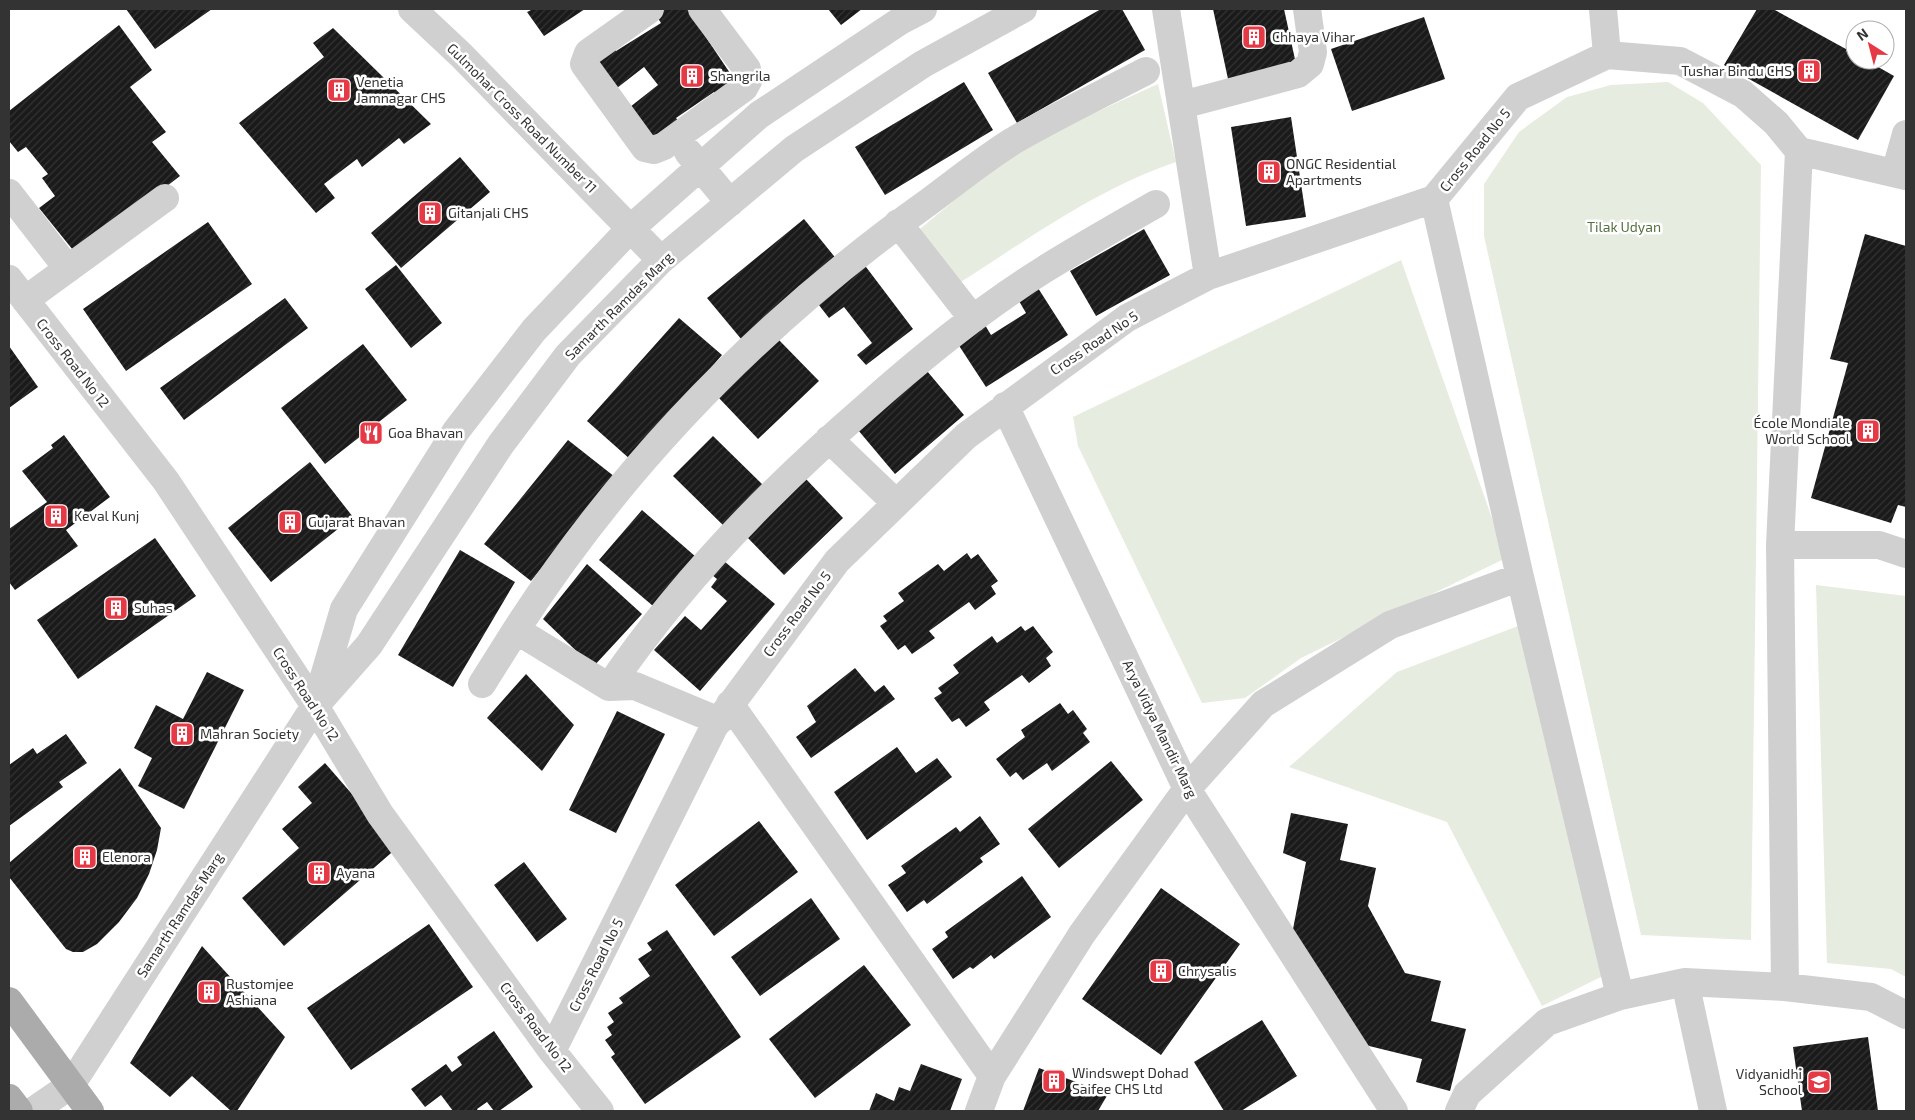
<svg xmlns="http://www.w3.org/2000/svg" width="1915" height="1120" viewBox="0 0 1915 1120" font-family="'Exo 2',sans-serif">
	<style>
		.green { fill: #e6ecdf }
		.building { fill: url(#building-hatch) }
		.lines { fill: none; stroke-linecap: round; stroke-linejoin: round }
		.minor { stroke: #d0d0d0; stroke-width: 28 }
		.major { stroke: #ababab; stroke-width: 28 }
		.labels { text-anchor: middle; stroke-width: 5; stroke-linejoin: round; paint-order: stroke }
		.poi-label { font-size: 14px; fill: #333; stroke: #fff; text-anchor: start }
		.street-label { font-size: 14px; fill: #333; stroke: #fff }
		.park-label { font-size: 14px; fill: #56703f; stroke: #fff }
	</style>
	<defs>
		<pattern id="building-hatch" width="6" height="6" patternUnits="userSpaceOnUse" patternTransform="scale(1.25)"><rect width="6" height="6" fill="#1a1a1a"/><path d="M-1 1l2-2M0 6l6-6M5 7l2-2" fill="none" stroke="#333"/></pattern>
	</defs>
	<rect width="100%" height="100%" fill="#fff"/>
	<path class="green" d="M1668,82l35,21 58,62 -10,775 -110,-5 -157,-699v-52l35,-52 48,-35 44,-12z
		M1158,84l18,78c-80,27 -152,80 -223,125l-39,-53 67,-56 60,-41z
		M1401,260l105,298 -205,100 -56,40 -43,5 -124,-257 -5,-29z
		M1816,585l90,11v381l-15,-8 -64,-6z
		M1518,626l85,350 -61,30 -95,-184 -158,-55 108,-95z"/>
	<path class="building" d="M126,9h86l-57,40z
		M533,9h52l-41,27 -17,-24z
		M659,9h28l53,79 -20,13 -6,-9 -38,26 4,5 -26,19 -24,-35 28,-22 -14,-18 -27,21 -24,-35 18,-11 5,9 45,-28 -7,-11z
		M828,9h34l-21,16z
		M1101,9h21l23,41 -128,73 -29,-50z
		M1213,9h71l12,55 -68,15z
		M1757,9h16l82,45v6h11l28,16 -36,64 -134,-75z
		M1424,17l21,62 -93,32 -21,-62z
		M119,25l33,45 -22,17 36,45 -14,10 28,34 -103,79 -38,-47 16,-12 -13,-18 6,-4 -22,-27 -8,5 -9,-11v-30z
		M333,28l98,96 -27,20 -5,-6 -37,29 -5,-8 -33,25 11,14 -19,15 -77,-90 85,-66 -11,-14z
		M964,82l29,48 -108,65 -30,-48z
		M1291,117l15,100 -60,9 -15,-99z
		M460,157l30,35 -89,76 -30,-35z
		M804,219l34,42 -96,79 -35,-42z
		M208,222l44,62 -126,87 -43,-62z
		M1144,229l26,46 -74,41 -26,-45z
		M1865,234l41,12v261l-8,-2 -7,18 -80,-25 37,-135 -18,-4z
		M863,263l50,66 -47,36 -9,-10 15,-12 -28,-36 -15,11 -14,-18z
		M396,265l46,58 -31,25 -46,-59z
		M1038,288l30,47 -82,52 -32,-49 28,-18 9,15 35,-22 -7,-12z
		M285,298l23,30 -124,92 -24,-32z
		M679,318l43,37 -91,105 -44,-39z
		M778,339l41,42 -61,58 -40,-42z
		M363,344l44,56 -82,64 -44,-56z
		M9,346l29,41 -29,21z
		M927,371l37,44 -69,59 -37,-44z
		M64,435l46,62 -44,33 12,16 -63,44 -6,-8v-53l38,-27 -25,-31 31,-23 -2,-3z
		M713,436l55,54 -40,40 -55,-54z
		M568,440l47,37 -84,104 -47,-37z
		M310,462l43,55 -82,65 -43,-54z
		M806,479l37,39 -59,57 -38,-39z
		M642,510l54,47 -43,49 -54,-46z
		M155,538l41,58 -118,83 -41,-59z
		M460,550l55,32 -62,105 -55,-32z
		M967,553l4,6 7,-5 20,27 -7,5 5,8 -21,16 -6,-8 -40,29 6,7 -23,16 -7,-9 -7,5 -18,-24 7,-5 -4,-5 21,-15 -6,-8 40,-29 6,7z
		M724,561l51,43 -75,87 -46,-41 31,-34 16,14 26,-29 -16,-14 6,-8 -5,-4z
		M587,564l55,50 -49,53 -50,-48z
		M1021,626l4,5 8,-5 20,26 -7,6 5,8 -22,17 -7,-8 -38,27 6,8 -24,17 -7,-9 -7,4 -18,-24 8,-5 -4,-5 21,-15 -6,-8 39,-29 5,7z
		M855,668l20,24 9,-7 11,14 -84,59 -15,-21 20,-15 -9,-16z
		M207,672l37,18 -60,119 -46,-23 14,-28 -18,-10 22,-43 27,14z
		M526,674l48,51 -32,46 -55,-53z
		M1060,703l8,11 5,-4 14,19 -4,4 7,9 -38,29 -5,-8 -24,17 -7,-8 -6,5 -14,-18 29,-22 -4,-7z
		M617,711l48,23 -49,99 -47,-23z
		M66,734l21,29 -28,19 4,5 -54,39v-61l24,-17 4,6z
		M897,747l19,26 21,-15 15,19 -85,63 -33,-48z
		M1111,761l32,39 -84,68 -31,-39z
		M325,763l73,84 -114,99 -42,-48 57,-50 -17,-19 30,-26 -14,-16z
		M120,768l41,60 -4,22 -8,24 -12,24 -18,24 -22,22 -14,8h-10l-7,-3 -57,-72v-14z
		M1291,813l57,11 -8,36 36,8 -8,38 37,67 36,8 -10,40 35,8 -16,62 -34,-9 6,-23 -61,-15 -68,-115 13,-67 -23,-9z
		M980,816l20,28 -20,14 3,4 -56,42 -3,-4 -17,12 -19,-27 18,-12 -5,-7 55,-39 4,5z
		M759,821l39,51 -84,64 -39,-51z
		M524,862l43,57 -30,23 -43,-57z
		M1022,876l29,41 -57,42 -3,-4 -18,14 -3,-2 -17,12 -21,-30 16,-12 -3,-5z
		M1161,888l79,56 -79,111 -79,-56z
		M811,898l29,41 -80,57 -29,-39z
		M429,924l44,63 -122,83 -44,-62z
		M667,930l74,107 -96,67 -34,-47 4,-3 -10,-14 7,-5 -5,-8 7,-5 -6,-9 15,-10 -4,-5 31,-22 -12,-17 14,-9 -5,-7z
		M202,946l83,91 -48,74h-6l-39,-35 -22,21 -40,-34z
		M864,965l47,60 -96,73 -46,-59z
		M1262,1020l35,56 -56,35h-17l-30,-49z
		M494,1031l39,56 -34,24h-5l-7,-9 -10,7 1,2h-25l-12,-16 -16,12 -14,-18 35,-25 6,8 10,-7 -5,-8z
		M1868,1037l10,74h-76l-9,-64z
		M921,1064l41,15 -12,32h-81l7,-18 18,8 5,-14 11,4z
		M1039,1068l69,26 -10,17h-75z"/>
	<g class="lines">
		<path class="minor" d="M412,9l49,46 200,205
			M650,9l-62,44 -4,11 61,84 9,2 10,-4 80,-58 5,-9 -2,-10 -45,-60
			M1166,9l42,267
			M1603,9l4,46
			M1182,105l116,-31 12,-10 3,-12 -6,-43
			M688,152l42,51
			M1895,173l11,-39
			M9,193l59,76
			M1434,199l86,378 100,419
			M898,223l75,96
			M9,279l157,202 149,225 65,108 172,237 48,60
			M25,300l140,-102
			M1005,406l182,383 207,322
			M829,439l67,64
			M1780,545h99l27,9
			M482,684l34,-54
			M609,687c71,-105 161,-197 257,-280 56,-50 115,-98 179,-138 37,-23 74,-44 111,-65
			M318,697l26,-88 112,-178 78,-101 96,-101 129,-114 141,-94 23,-12
			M730,704l262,372
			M719,721l-84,-35 -26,1 -93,-57c109,-169 250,-312 414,-429 27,-20 54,-42 83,-60 43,-25 89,-47 133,-70
			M1685,982l28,129
			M1785,987l-5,-442 19,-394
			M552,1051l162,-324 123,-166 129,-125 161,-118 81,-42 226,-77 84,-102 89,-42 73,6 63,33 33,29 23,28 107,25
			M33,1111l38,-26 244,-379 54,-61 132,-201 67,-89 93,-95 133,-111 129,-85 100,-55
			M979,1111l13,-35 90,-142 105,-145 76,-85 127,-79 130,-48
			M1459,1111l8,-17 80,-72 73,-26 65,-14 100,5 86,10 35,18"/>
		<path class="major" d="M9,1001l81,110
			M9,1098l10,13"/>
	</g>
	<defs>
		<g id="building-square" transform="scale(1.25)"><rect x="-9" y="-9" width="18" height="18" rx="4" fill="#e63946" stroke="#fff"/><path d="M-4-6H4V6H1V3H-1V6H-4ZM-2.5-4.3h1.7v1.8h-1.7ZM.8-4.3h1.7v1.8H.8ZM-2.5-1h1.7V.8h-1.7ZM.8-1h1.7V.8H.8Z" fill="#fff"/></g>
		<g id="restaurant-square" transform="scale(1.25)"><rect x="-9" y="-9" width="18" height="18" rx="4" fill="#e63946" stroke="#fff"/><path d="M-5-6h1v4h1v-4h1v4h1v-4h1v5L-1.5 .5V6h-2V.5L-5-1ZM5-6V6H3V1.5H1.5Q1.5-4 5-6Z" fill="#fff"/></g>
		<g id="school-square" transform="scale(1.25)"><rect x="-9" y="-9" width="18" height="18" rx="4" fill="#e63946" stroke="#fff"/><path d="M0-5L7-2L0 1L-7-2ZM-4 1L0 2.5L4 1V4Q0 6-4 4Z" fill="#fff"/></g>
	</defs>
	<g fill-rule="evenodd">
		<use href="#building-square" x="1254" y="37"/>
		<use href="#building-square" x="1809" y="71"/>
		<use href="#building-square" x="692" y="76"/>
		<use href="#building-square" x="339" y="90"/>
		<use href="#building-square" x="1269" y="172"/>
		<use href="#building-square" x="430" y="213"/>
		<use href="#building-square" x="1868" y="431"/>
		<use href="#restaurant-square" x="371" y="433"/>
		<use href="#building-square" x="56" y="516"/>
		<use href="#building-square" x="290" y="522"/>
		<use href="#building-square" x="116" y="608"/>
		<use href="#building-square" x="182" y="734"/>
		<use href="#building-square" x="85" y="857"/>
		<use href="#building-square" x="319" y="873"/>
		<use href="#building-square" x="1161" y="971"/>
		<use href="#building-square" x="209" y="992"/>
		<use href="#building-square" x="1054" y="1081"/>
		<use href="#school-square" x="1819" y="1082"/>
	</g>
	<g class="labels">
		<g class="poi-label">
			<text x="1272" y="42">Chhaya Vihar</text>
			<text x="1792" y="76" text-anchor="end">Tushar Bindu CHS</text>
			<text x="710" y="81">Shangrila</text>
			<text x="356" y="87">Venetia<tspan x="356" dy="16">Jamnagar CHS</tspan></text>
			<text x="1286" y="169">ONGC Residential<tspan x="1286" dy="16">Apartments</tspan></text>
			<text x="448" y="218">Gitanjali CHS</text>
			<text x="1850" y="428" text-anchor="end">École Mondiale<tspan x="1850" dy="16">World School</tspan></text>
			<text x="388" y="438">Goa Bhavan</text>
			<text x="74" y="521">Keval Kunj</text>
			<text x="308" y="527">Gujarat Bhavan</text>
			<text x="134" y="613">Suhas</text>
			<text x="200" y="739">Mahran Society</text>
			<text x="102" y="862">Elenora</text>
			<text x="336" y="878">Ayana</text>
			<text x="1178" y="976">Chrysalis</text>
			<text x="226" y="989">Rustomjee<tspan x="226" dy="16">Ashiana</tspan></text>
			<text x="1072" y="1078">Windswept Dohad<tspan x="1072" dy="16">Saifee CHS Ltd</tspan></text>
			<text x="1802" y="1079" text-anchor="end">Vidyanidhi<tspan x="1802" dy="16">School</tspan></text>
		</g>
		<g class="street-label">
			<text transform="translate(522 118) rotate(45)" y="5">Gulmohar Cross Road Number 11</text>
			<text transform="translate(1475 150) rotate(-51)" y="5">Cross Road No 5</text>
			<text transform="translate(619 306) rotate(-45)" y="5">Samarth Ramdas Marg</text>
			<text transform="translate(1094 343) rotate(-34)" y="5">Cross Road No 5</text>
			<text transform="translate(73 363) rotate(52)" y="5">Cross Road No 12</text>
			<text transform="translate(797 614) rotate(-53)" y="5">Cross Road No 5</text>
			<text transform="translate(306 694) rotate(57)" y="5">Cross Road No 12</text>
			<text transform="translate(1160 729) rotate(64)" y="5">Arya Vidya Mandir Marg</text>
			<text transform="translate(180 915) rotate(-57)" y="5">Samarth Ramdas Marg</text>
			<text transform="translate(596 965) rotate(-63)" y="5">Cross Road No 5</text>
			<text transform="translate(536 1027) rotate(53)" y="5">Cross Road No 12</text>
		</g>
		<g class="park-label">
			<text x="1624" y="232">Tilak Udyan</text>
		</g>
	</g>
	<rect width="1915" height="1120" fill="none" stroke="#333333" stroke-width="20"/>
	<g transform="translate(1870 45) rotate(324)"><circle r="24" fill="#ffffff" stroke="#adadad"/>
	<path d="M0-4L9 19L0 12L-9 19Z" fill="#e63946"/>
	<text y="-8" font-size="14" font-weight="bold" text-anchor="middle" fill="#333333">N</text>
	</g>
</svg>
